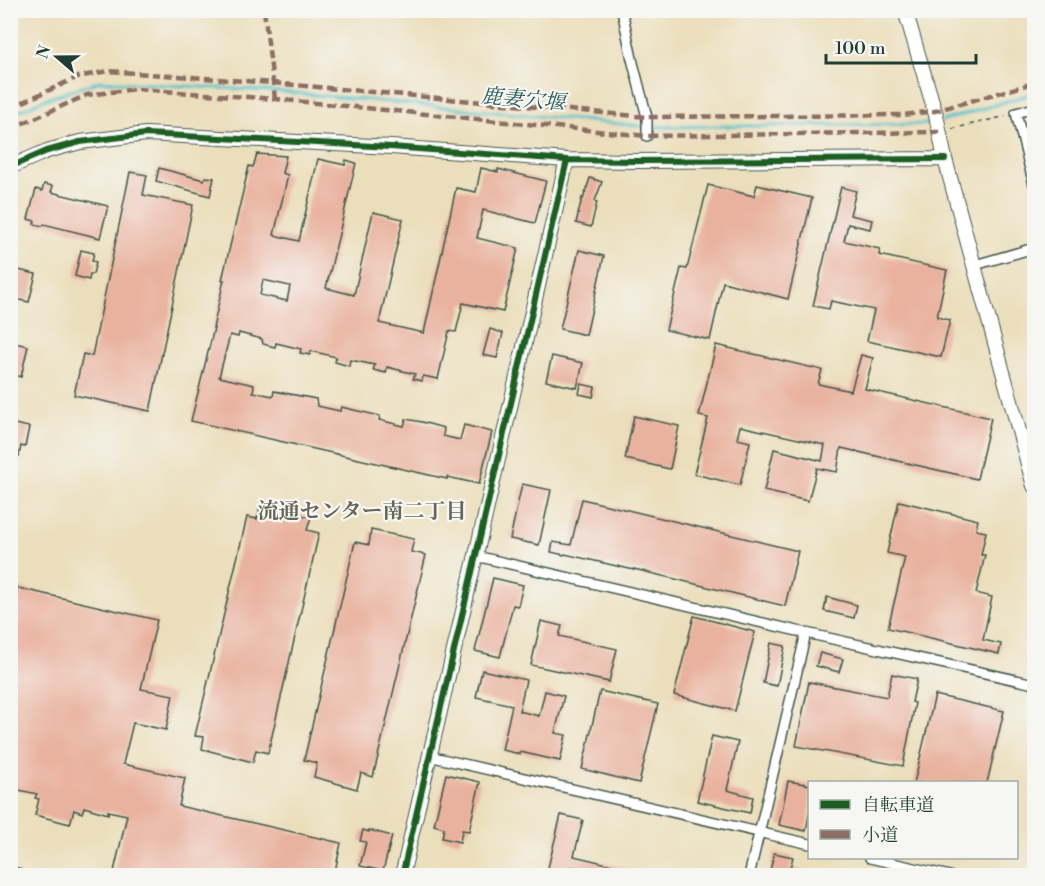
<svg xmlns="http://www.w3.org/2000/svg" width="1045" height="886" viewBox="0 0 1045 886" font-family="'Libre Bodoni','Noto Serif JP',serif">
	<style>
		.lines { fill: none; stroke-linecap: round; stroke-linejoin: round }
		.stream { stroke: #52c0c8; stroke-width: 3 }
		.building { fill: #e9b29f; fill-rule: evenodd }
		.street-casing { stroke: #3e5548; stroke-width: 12 }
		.secondary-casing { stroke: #3e5548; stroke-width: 16 }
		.primary-casing { stroke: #3e5548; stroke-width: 18 }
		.path { stroke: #3e5548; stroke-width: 1.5; stroke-dasharray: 4.5 4.5; stroke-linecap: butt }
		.street { stroke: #fff; stroke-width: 9 }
		.secondary { stroke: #fff; stroke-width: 14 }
		.primary { stroke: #fff; stroke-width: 15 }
		.quiet { stroke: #8d6e63; stroke-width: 4.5; stroke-dasharray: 9 4.5; stroke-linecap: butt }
		.cycleway-casing { stroke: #f6f6f2; stroke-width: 10 }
		.cycleway { stroke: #1b5e20; stroke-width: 6 }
		.labels { text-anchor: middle; stroke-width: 4.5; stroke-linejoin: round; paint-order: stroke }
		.water-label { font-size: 21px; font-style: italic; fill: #2c5e59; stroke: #f6f6f2 }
		.neighbourhood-label { font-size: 21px; font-weight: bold; fill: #666659; stroke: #f6f6f2 }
	</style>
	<rect width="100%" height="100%" fill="#f6f6f2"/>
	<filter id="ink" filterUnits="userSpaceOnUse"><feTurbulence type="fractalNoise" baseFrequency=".0167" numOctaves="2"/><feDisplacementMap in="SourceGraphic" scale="12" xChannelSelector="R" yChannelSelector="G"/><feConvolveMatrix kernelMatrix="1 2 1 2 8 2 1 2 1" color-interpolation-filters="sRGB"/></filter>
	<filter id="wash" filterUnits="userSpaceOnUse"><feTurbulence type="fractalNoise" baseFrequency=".008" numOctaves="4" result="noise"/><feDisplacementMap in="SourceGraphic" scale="24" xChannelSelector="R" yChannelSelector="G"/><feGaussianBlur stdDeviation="1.35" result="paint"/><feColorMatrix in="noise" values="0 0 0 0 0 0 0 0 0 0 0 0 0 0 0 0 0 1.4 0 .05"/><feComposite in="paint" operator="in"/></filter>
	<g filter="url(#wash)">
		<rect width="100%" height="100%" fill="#ebdebb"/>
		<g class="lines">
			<path class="stream" d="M10,115l33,-15 57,-19 184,11 369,35 274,-3 6,-1
				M942,121l92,-28"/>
		</g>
		<g id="blocks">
			<path class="building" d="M257,154l29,2 -4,17 6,2 -14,60 25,6 19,-82 27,6 1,-5 10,3 -30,125 28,7 19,-83 30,7 -24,104 45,10 32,-145 20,4 5,-24 17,4v-3l48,12 -11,42 -52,-13 -6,28 41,10 -15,64 -40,-9 -7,29 -7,-1 -11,48 -15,-3 -1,5 -9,-2 2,-5 -28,-7 -1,6 -13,-3 2,-5 -25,-5 -1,6 -14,-4 1,-5 -25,-6 -1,4 -10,-2 1,-4 -25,-6 -1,4 -12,-3 -1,-5 -23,-6 -1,4 -8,-2 -11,42 35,8 -1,7 20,4 1,-5 42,8 1,7 23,5 1,-4 39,9 -1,4 25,6 2,-7 16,3 22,6 -1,8 17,4 4,-15 28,7 -13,52 -32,-7v2l-256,-58 23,-93h-1l11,-48h-2l27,-114 4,1zM263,280l27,6 -3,15 -27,-6z
				M159,168l45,12 1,-3 9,1 -4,18 -54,-15z
				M130,172l17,3 -4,20 50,10 -43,206 -76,-16 9,-41 9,2z
				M590,178l12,4 -7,19 2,1 -6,25 -15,-4 6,-25 1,1z
				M44,184l9,2 -2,6 57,14 -8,32 -56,-14 -1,2 -9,-2 1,-3 -7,-2 8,-30 6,2z
				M708,185l46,11 3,-11 55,13 -24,101 -65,-17 -13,58 -44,-10 15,-62 6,1z
				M841,187l15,4 -6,24 22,5 -2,9 -22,-5 -4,17 36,8 -1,6 68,15 -10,47 13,3 -9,37 -74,-16 7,-31 -43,-9 -2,8 -16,-3z
				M81,250l13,3 -2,8 4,1 -3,12h-3l-1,6 -14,-4z
				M579,250l25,6 -18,79 -26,-6z
				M10,268l26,6 -7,28 -19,-4z
				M490,329l13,4 -6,25 -14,-3z
				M10,342l18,4 -7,31 -11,-3z
				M716,345l106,25 -4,14 33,7 10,-36 12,3 -8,31 126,29 -14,61 -136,-31 -4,24 -20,-4 -9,33 -44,-10 10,-42 48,12 3,-16 -85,-19 -3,13 13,3 -10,43 -46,-11 14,-56 -9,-2z
				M552,356l31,7 -6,25 -31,-7z
				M581,384l14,3 -2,10 -14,-3z
				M634,416l45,10 -9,43 -45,-10z
				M10,423l19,4 -4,20 -4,-1 -2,10 -9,-2z
				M522,484l29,6 -12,55 -29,-6z
				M582,499l216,52 -13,55 -151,-37v1l-69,-16 -1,1 -13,-3 2,-10 18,3z
				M899,501l79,19 -2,10 10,2 -5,23h4l-9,38 16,4 -9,43 18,4 -2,10 -111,-26 17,-71 -18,-4z
				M260,507l51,10 -4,13 12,3 -51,220 -12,-3 -3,12 -51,-13 2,-12 -9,-1 52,-219 10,2z
				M371,530l43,9 -3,13 15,3 -53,222 -12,-4 -4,16 -43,-12 3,-14 -13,-3 51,-218 14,3z
				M493,578l30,7 -5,21 -5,-1 -13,52 -25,-6z
				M10,586l147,34 -16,69 32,6 -7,35 -33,-7 -10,41 62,14 -6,28 162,37 -7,33h-221l14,-61 -19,-4v3l-24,-7 -2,6 -8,-3 -4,14 -35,-9 4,-16 -4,-1 2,-4 -27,-6z
				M827,597l30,8 -3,13 -30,-7z
				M694,616l61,16 -20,79 -61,-16z
				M541,621l21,5 -3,10 58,13 -8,33 -78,-17z
				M771,643l14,3 -8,40 -14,-3z
				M820,653l23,6 -4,13 -23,-6z
				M482,670l44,10 -7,31 20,5 6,-25 19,5 -9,37 11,2 -6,26 -40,-9v2l-18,-4 10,-45 -36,-8z
				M892,674l25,5 -5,23 3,1 -12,63 -107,-20 13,-64 78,15z
				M600,691l58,13 -19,79 -57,-14z
				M935,695l69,16 -17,72h-73z
				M712,736l26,6 -11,48 26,7 -3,16 -53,-12z
				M446,774l34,8 -11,49 -7,-1 -2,12 -18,-4 2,-10 -10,-3z
				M788,781l22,4v26l-4,20 -27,-6z
				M561,815l22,5 -9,36 67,16v4h-33l-36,-9 -3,9h-23z
				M363,830l6,2v-2l23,6 -9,35 -23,-5 6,-24 -6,-1z
				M774,853l19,4 -3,11 17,4v4h-38z"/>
		</g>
	</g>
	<g filter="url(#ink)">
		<use href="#blocks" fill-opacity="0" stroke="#3e5548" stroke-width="1.5"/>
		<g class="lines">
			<g class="street-casing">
				<path id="street" d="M622,10l10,49 15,58v19
					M1034,108l-18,5 18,72
					M975,265l59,-17
					M476,556l330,77 228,51
					M429,756l381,88
					M870,858l80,18
					M749,876l57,-243"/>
			</g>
			<g class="secondary-casing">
				<path id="secondary" d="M905,10l31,105 9,44 89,327
					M10,167l37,-16 33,-9 66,-8 245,13 176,13 69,1 309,-2
					M402,876l165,-716"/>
			</g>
			<g class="primary-casing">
				<path id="primary" d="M10,874l6,2"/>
			</g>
			<path class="path" d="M952,129l54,-13"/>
			<use href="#street" class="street"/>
			<use href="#secondary" class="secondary"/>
			<use href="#primary" class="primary"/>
			<path class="quiet" d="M264,10l11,89
				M10,108l68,-31 30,-6 165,12 374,34 256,-2 32,-4 99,-28
				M10,129l77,-34 49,-6 139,10 372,37 293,-4"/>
			<g class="cycleway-casing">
				<path id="cycleway" d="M10,167l37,-16 33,-9 66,-8 245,13 176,13 69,1 309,-2
					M402,876l165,-716"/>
			</g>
			<use href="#cycleway" class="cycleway"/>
		</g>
	</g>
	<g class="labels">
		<g class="water-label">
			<text transform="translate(523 99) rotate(5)" y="7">鹿妻穴堰</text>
		</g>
		<g class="neighbourhood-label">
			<text x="362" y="518">流通センター南二丁目</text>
		</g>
	</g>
	<rect width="1045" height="886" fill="none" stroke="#f6f6f2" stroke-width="36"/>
	<rect x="808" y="781" width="210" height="78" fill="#f6f6f2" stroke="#a0aca6" stroke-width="1.5"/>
	<rect x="820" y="800" width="30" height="9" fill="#1b5e20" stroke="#a0aca6" stroke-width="1.5"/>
	<text x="862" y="811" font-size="18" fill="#1f3d34">自転車道</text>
	<rect x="820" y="830" width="30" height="9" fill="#8d6e63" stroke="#a0aca6" stroke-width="1.5"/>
	<text x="862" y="841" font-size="18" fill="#1f3d34">小道</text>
	<g transform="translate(57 57) rotate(290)" stroke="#f6f6f2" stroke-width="4.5" paint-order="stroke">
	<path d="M0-4.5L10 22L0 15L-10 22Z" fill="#1f3d34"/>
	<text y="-9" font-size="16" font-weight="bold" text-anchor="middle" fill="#1f3d34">N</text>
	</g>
	<path d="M826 54v9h150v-9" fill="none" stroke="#1f3d34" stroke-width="3"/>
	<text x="835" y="54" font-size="18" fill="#1f3d34" stroke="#f6f6f2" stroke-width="4.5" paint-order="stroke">100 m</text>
</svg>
